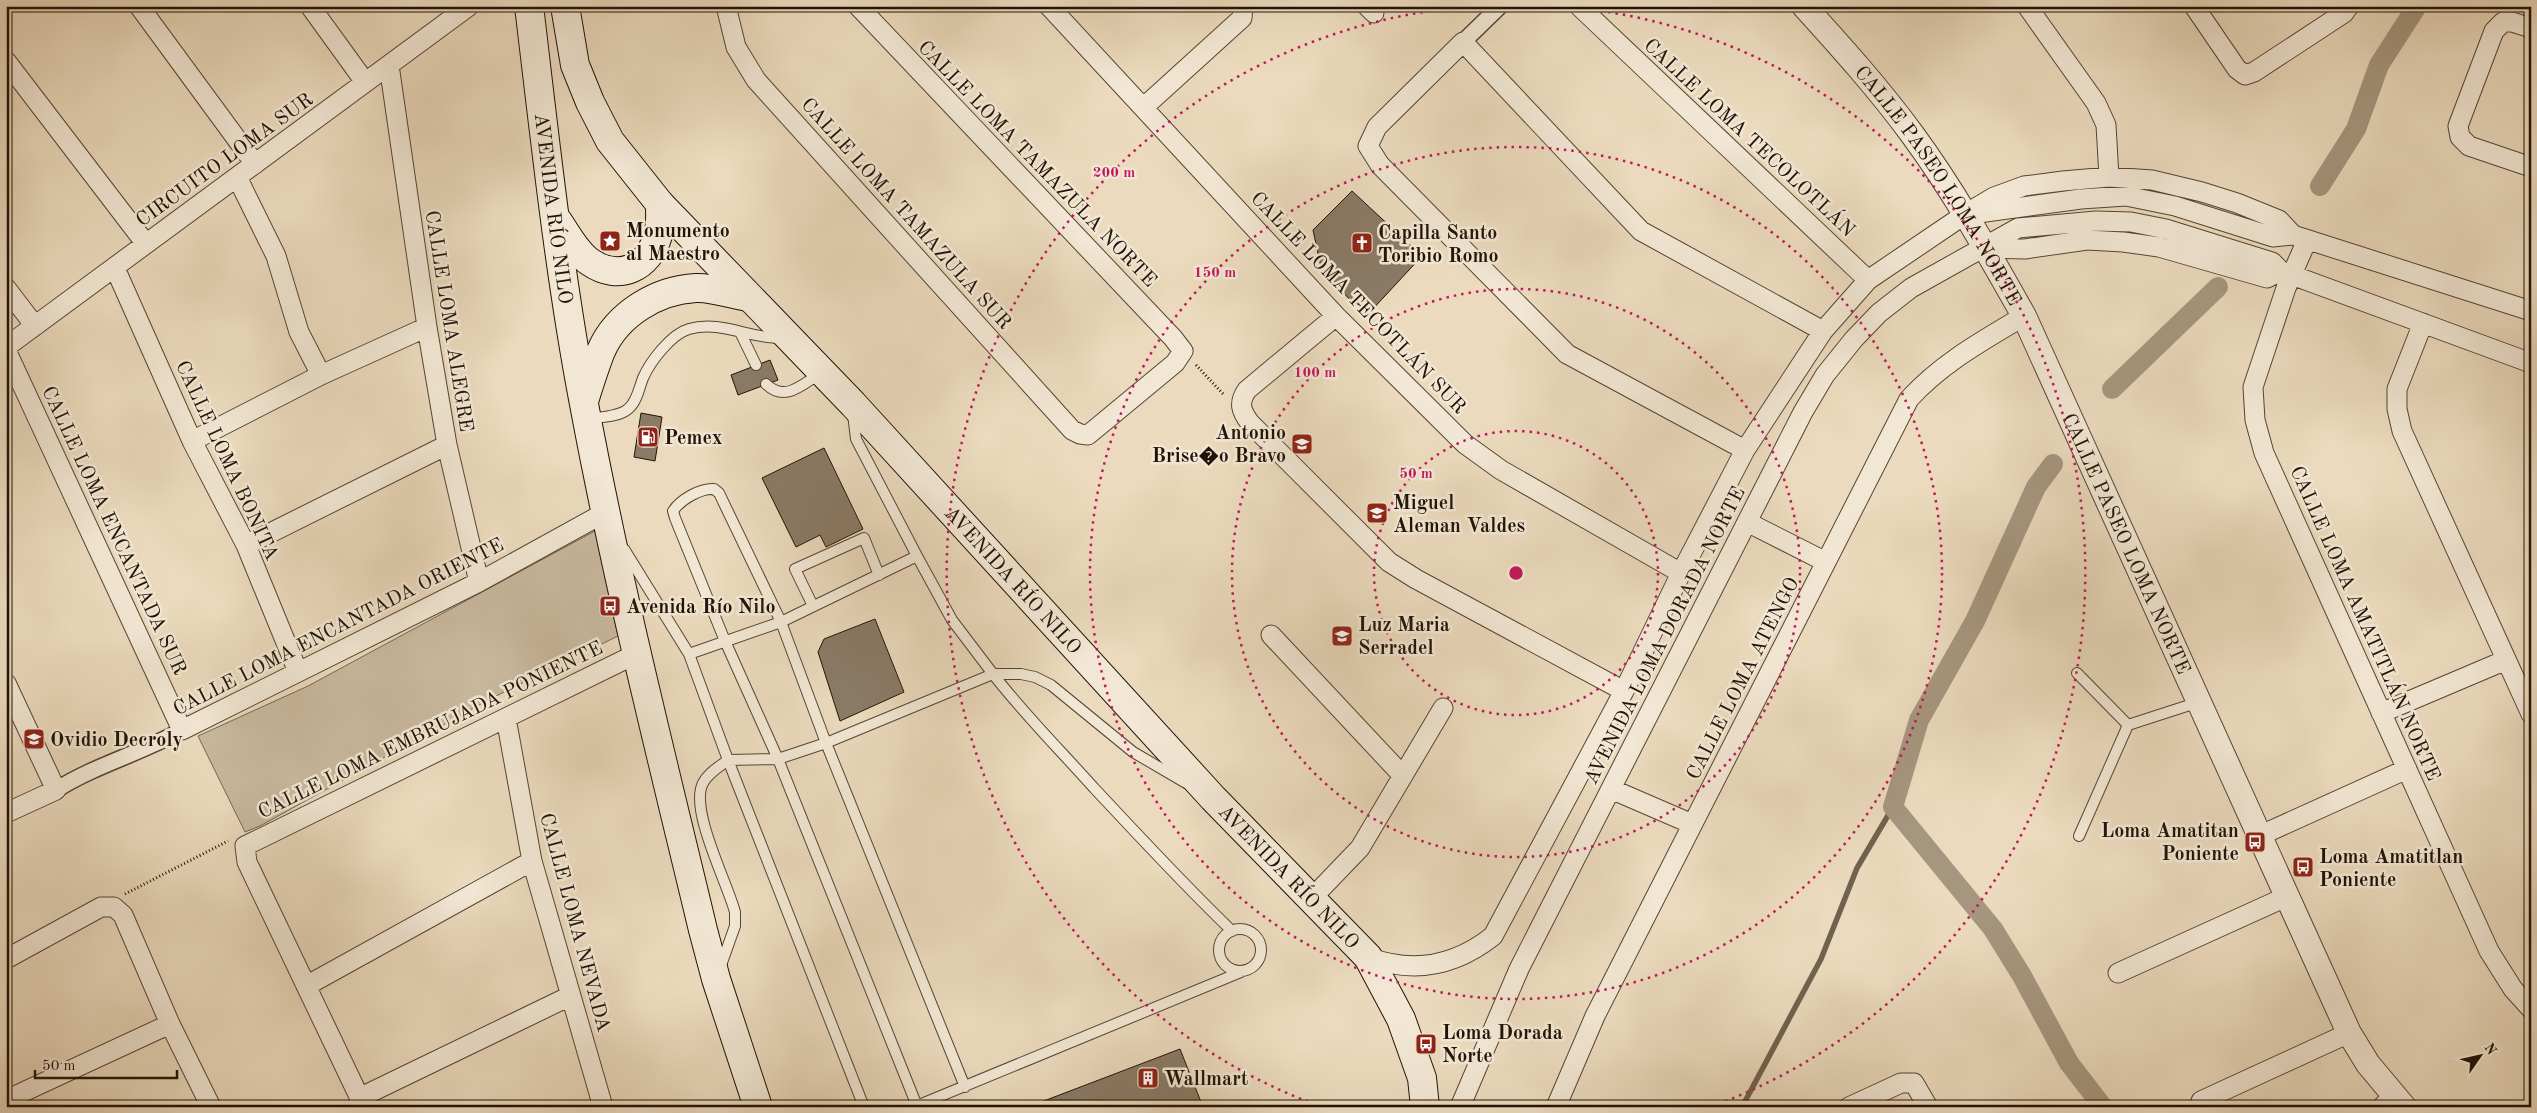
<svg xmlns="http://www.w3.org/2000/svg" width="2537" height="1113" viewBox="0 0 2537 1113" font-family="'Old Standard TT',serif">
	<style>
		.green { fill: #c9b89e; stroke: #756652 }
		.lines { fill: none; stroke-linecap: round; stroke-linejoin: round }
		.stream { stroke: #71624f; stroke-width: 5.5 }
		.canal { stroke: #a6967f; stroke-width: 20 }
		.building { fill: #8a7a66; stroke: #211307 }
		.service-casing { stroke: #544534; stroke-width: 12 }
		.pedestrian-casing { stroke: #544534; stroke-width: 18 }
		.minor-casing { stroke: #544534; stroke-width: 21 }
		.tertiary-casing { stroke: #544534; stroke-width: 26 }
		.secondary-casing { stroke: #211307; stroke-width: 30 }
		.path { stroke: #211307; stroke-width: 3; stroke-dasharray: 1 2.5; stroke-linecap: butt }
		.service { stroke: #f2e7d4; stroke-width: 10 }
		.pedestrian { stroke: #f2e7d4; stroke-width: 15 }
		.minor { stroke: #f2e7d4; stroke-width: 19 }
		.tertiary { stroke: #f2e7d4; stroke-width: 24 }
		.secondary { stroke: #f2e7d4; stroke-width: 28 }
		.ring { fill: none; stroke: #c2185b; stroke-width: 2.5; stroke-dasharray: 2.5 5 }
		.labels { text-anchor: middle; stroke-width: 5; stroke-linejoin: round; paint-order: stroke }
		.street-label { font-size: 20px; fill: #211307; stroke: #f2e7d4 }
		.poi-label { font-size: 20px; font-weight: bold; fill: #211307; stroke: #f2e7d4; text-anchor: start }
		.centre { fill: #c2185b; stroke: #f2e7d4; stroke-width: 2.5 }
		.ring-label { font-size: 15px; text-anchor: middle; font-weight: bold; fill: #c2185b; stroke: #f2e7d4; stroke-width: 5; stroke-linejoin: round; paint-order: stroke }
	</style>
	<rect width="100%" height="100%" fill="#ebdabd"/>
	<filter id="stains"><feTurbulence type="fractalNoise" baseFrequency=".004" numOctaves="4"/><feColorMatrix values="0 0 0 0 .2 0 0 0 0 .09 0 0 0 0 .02 0 0 0 .5 -.17"/></filter>
	<radialGradient id="worn" r=".72"><stop offset=".6" stop-color="#630" stop-opacity="0"/><stop offset="1" stop-color="#630" stop-opacity=".3"/></radialGradient>
	<path class="green" d="M595,531l23,105 -128,63 -230,127 -15,6 -47,-96 110,-50z"/>
	<g class="lines">
		<path class="stream" d="M1742,1107l79,-148 36,-91 36,-61"/>
		<path class="canal" d="M2320,186l36,-57 23,-64 38,-59
			M2112,389l106,-102
			M2053,464l-17,23 -61,134 -56,99 -26,87 100,122 29,47 47,87 34,44"/>
	</g>
	<path class="building" d="M1352,191l70,65 -51,55 -21,-11 -29,-33 -8,-37z
		M770,360l8,20 -40,15 -7,-20z
		M641,413l21,4 -7,44 -21,-4z
		M824,448l39,81 -37,18 -6,-12 -24,12 -34,-69z
		M875,619l29,73 -64,29 -22,-69 6,-13z
		M1180,1049l23,58h-175z"/>
	<g class="lines">
		<g class="service-casing">
			<path id="service" d="M741,334l15,31
				M766,384c20,19 36,0 55,-11
				M853,414l3,25 61,117 35,64 41,54h28l14,3 16,8 82,67 53,31
				M588,419c12,-2 31,-2 40,-10 9,-7 11,-21 15,-31 7,-16 28,-44 46,-49 32,-9 61,10 93,9
				M624,549l65,105 39,106c-9,7 -20,13 -25,23 -14,26 24,99 32,129v14l-15,42
				M813,606l-18,-37 69,-31 15,37
				M689,654l92,-32 136,-66
				M2077,673l51,52
				M2079,836l49,-111 71,-23
				M1219 950a21 21 0 1 1 42 0a21 21 0 1 1-42 0Z
				M917,1106l-139,-347 -53,-118 -50,-123 -2,-7c8,-12 28,-23 41,-22l5,4 62,129 45,121 139,344
				M864,1107l-136,-347 50,-1 48,-16 167,-69c31,40 67,76 101,114 45,48 90,97 138,143
				M914,1107l327,-135"/>
		</g>
		<g class="pedestrian-casing">
			<path id="pedestrian" d="M1463,42l37,-36
				M56,790c39,-25 86,-37 126,-60"/>
		</g>
		<g class="minor-casing">
			<path id="minor" d="M139,6l116,158
				M310,6l55,76
				M726,6l10,41 20,33 316,350 8,4 8,1 87,-72 8,-12 -10,-13 -315,-332
				M1049,6l287,310 129,128 36,26 180,103
				M1367,6l7,7
				M1579,6l289,274
				M2027,6l69,97 10,22 3,52
				M2194,6l43,63 8,6 9,-3 90,-59 5,-7
				M2531,28l-19,-6h-9l-9,9 -36,95 2,11 9,9 62,21
				M6,61l140,183
				M389,65l38,262 20,118 32,137
				M1144,107l98,-89 1,-12
				M237,177l39,79 23,76 22,43
				M1971,214l110,-15 45,-3 49,10 98,31 20,-2 238,76
				M2307,240l-21,48 -33,99 2,33 9,33 225,498 24,38 18,20
				M1985,248l40,1 62,-9 36,2 36,5 108,31 14,-7
				M115,268l77,173 54,104 52,127
				M6,288l29,38
				M1336,316l-89,74c-9,13 -6,21 3,33l139,139 27,17 208,112
				M2423,323l-26,66v20l5,22 129,283
				M6,347l463,-341
				M6,350l176,380 297,-148 127,-70
				M192,441l129,-66 106,-48
				M1745,450l-178,-96 -187,-189 -12,-19 9,-19 86,-85 178,189 182,100
				M1747,522l79,40
				M246,545l201,-100
				M1271,635l132,141
				M6,683l50,107 -50,23
				M2381,713l125,-53
				M506,718l26,143 71,246
				M1611,789l81,35
				M2259,836l148,-67
				M1312,898l48,-50 83,-140
				M1368,957c45,17 87,9 125,-21l131,-245 57,-118 64,-123 78,-119 45,-51 96,-65 30,-18 30,-11 39,-5 46,-4 43,3 50,12 35,11 42,17 14,15
				M6,959l95,-52h13l9,8 47,109 41,83
				M2118,973l170,-77
				M306,986l226,-125
				M359,1098l211,-102
				M6,1100l164,-76
				M2201,1101l148,-68
				M364,1107l-117,-245 -2,-16 391,-192
				M1460,1107l59,-138 284,-557 22,-37 29,-36 25,-26 32,-25 107,-60 78,-7 35,1 35,7 106,33 9,9 250,92
				M1556,1107l39,-91 314,-617c33,-36 73,-58 115,-83
				M1849,1107l52,-24h13l14,24
				M2382,1107l11,-11"/>
		</g>
		<g class="tertiary-casing">
			<g id="tertiary">
				<path id="s1" d="M1804,6c38,42 75,83 108,128 42,57 77,120 112,182l325,717 19,31 36,43"/>
			</g>
		</g>
		<g class="secondary-casing">
			<g id="secondary">
				<path id="s2" d="M529,6c16,133 30,267 55,398 33,177 77,351 119,526l13,49 42,128"/>
				<path id="s3" d="M565,6l10,59 15,37 20,39 50,63 193,200 360,394 155,159 33,62 21,59 3,29"/>
				<path d="M557,220c10,14 19,33 33,42 29,20 59,6 68,-27 3,-9 2,-21 2,-31"/>
				<path d="M585,398c5,-16 10,-32 16,-47 16,-37 56,-61 95,-63 15,-1 38,7 53,9"/>
			</g>
		</g>
		<path class="path" d="M1196,365l28,30
			M125,894l103,-53"/>
		<use href="#service" class="service"/>
		<use href="#pedestrian" class="pedestrian"/>
		<use href="#minor" class="minor"/>
		<use href="#tertiary" class="tertiary"/>
		<use href="#secondary" class="secondary"/>
	</g>
	<g class="ring">
		<circle cx="1516" cy="573" r="142"/>
		<circle cx="1516" cy="573" r="284"/>
		<circle cx="1516" cy="573" r="426"/>
		<path d="M1322 1107A568 568 0 0 1 1476 6M1556 6A568 568 0 0 1 1710 1107"/>
	</g>
	<defs>
		<g id="sight-square" transform="scale(1.125)"><rect x="-9" y="-9" width="18" height="18" rx="4" fill="#8f2418" stroke="#f2e7d4"/><path d="M0-6L1.8-2.2L6-1.7L2.9 1.2L3.7 5.4L0 3.3L-3.7 5.4L-2.9 1.2L-6-1.7L-1.8-2.2Z" fill="#fff"/></g>
		<g id="church-square" transform="scale(1.125)"><rect x="-9" y="-9" width="18" height="18" rx="4" fill="#8f2418" stroke="#f2e7d4"/><path d="M-1.2-6h2.4v3.5h3.3v2.4h-3.3V6h-2.4V-.1h-3.3v-2.4h3.3Z" fill="#fff"/></g>
		<g id="fuel-square" transform="scale(1.125)"><rect x="-9" y="-9" width="18" height="18" rx="4" fill="#8f2418" stroke="#f2e7d4"/><path d="M-5.5-6h7V0h2V4h1.3V-2.5L3-4.5l.8-.8L6-3V5H2.5V1h-1V6h-7ZM-4.2-4.7v3.2H.2V-4.7Z" fill="#fff"/></g>
		<g id="school-square" transform="scale(1.125)"><rect x="-9" y="-9" width="18" height="18" rx="4" fill="#8f2418" stroke="#f2e7d4"/><path d="M0-5L7-2L0 1L-7-2ZM-4 1L0 2.5L4 1V4Q0 6-4 4Z" fill="#fff"/></g>
		<g id="bus-square" transform="scale(1.125)"><rect x="-9" y="-9" width="18" height="18" rx="4" fill="#8f2418" stroke="#f2e7d4"/><path d="M-5-6H5V4H4V6H2V4H-2V6H-4V4H-5ZM-3.5-4V0h7V-4ZM-3.5 1.2v1.5H-2V1.2ZM2 1.2v1.5H3.5V1.2Z" fill="#fff"/></g>
		<g id="building-square" transform="scale(1.125)"><rect x="-9" y="-9" width="18" height="18" rx="4" fill="#8f2418" stroke="#f2e7d4"/><path d="M-4-6H4V6H1V3H-1V6H-4ZM-2.5-4.3h1.7v1.8h-1.7ZM.8-4.3h1.7v1.8H.8ZM-2.5-1h1.7V.8h-1.7ZM.8-1h1.7V.8H.8Z" fill="#fff"/></g>
	</defs>
	<g fill-rule="evenodd">
		<use href="#sight-square" x="610" y="241"/>
		<use href="#church-square" x="1362" y="243"/>
		<use href="#fuel-square" x="648" y="437"/>
		<use href="#school-square" x="1302" y="444"/>
		<use href="#school-square" x="1377" y="513"/>
		<use href="#bus-square" x="610" y="606"/>
		<use href="#school-square" x="1342" y="636"/>
		<use href="#school-square" x="34" y="739"/>
		<use href="#bus-square" x="2255" y="842"/>
		<use href="#bus-square" x="2303" y="867"/>
		<use href="#bus-square" x="1426" y="1044"/>
		<use href="#building-square" x="1148" y="1078"/>
	</g>
	<g class="labels">
		<g class="street-label">
			<text transform="translate(1750 137) rotate(43)" y="7">CALLE LOMA TECOLOTLÁN</text>
			<text transform="translate(224 159) rotate(-36)" y="7">CIRCUITO LOMA SUR</text>
			<text transform="translate(1038 163) rotate(46)" y="7">CALLE LOMA TAMAZULA NORTE</text>
			<text dy="7" stroke="none"><textPath href="#s1" startOffset="225">CALLE PASEO LOMA NORTE</textPath></text>
			<text dy="7" stroke="none"><textPath href="#s2" startOffset="204">AVENIDA RÍO NILO</textPath></text>
			<text transform="translate(907 213) rotate(48)" y="7">CALLE LOMA TAMAZULA SUR</text>
			<text transform="translate(1359 302) rotate(46)" y="7">CALLE LOMA TECOTLÁN SUR</text>
			<text transform="translate(450 321) rotate(81)" y="7">CALLE LOMA ALEGRE</text>
			<text transform="translate(228 460) rotate(65)" y="7">CALLE LOMA BONITA</text>
			<text transform="translate(115 530) rotate(65)" y="7">CALLE LOMA ENCANTADA SUR</text>
			<text dy="7" stroke="none"><textPath href="#s1" startOffset="631">CALLE PASEO LOMA NORTE</textPath></text>
			<text dy="7" stroke="none"><textPath href="#s3" startOffset="740">AVENIDA RÍO NILO</textPath></text>
			<text transform="translate(2366 623) rotate(66)" y="7">CALLE LOMA AMATITLÁN NORTE</text>
			<text transform="translate(338 626) rotate(-27)" y="7">CALLE LOMA ENCANTADA ORIENTE</text>
			<text transform="translate(1664 635) rotate(-63)" y="7">AVENIDA LOMA DORADA NORTE</text>
			<text transform="translate(1742 678) rotate(-63)" y="7">CALLE LOMA ATENGO</text>
			<text transform="translate(430 729) rotate(-26)" y="7">CALLE LOMA EMBRUJADA PONIENTE</text>
			<text dy="7" stroke="none"><textPath href="#s3" startOffset="1145">AVENIDA RÍO NILO</textPath></text>
			<text transform="translate(576 922) rotate(75)" y="7">CALLE LOMA NEVADA</text>
		</g>
		<g class="poi-label">
			<text x="626" y="237">Monumento<tspan x="626" dy="23">al Maestro</tspan></text>
			<text x="1378" y="239">Capilla Santo<tspan x="1378" dy="23">Toribio Romo</tspan></text>
			<text x="1286" y="439" text-anchor="end">Antonio<tspan x="1286" dy="23">Brise�o Bravo</tspan></text>
			<text x="664" y="444">Pemex</text>
			<text x="1393" y="509">Miguel<tspan x="1393" dy="23">Aleman Valdes</tspan></text>
			<text x="626" y="613">Avenida Río Nilo</text>
			<text x="1358" y="631">Luz Maria<tspan x="1358" dy="23">Serradel</tspan></text>
			<text x="50" y="746">Ovidio Decroly</text>
			<text x="2239" y="837" text-anchor="end">Loma Amatitan<tspan x="2239" dy="23">Poniente</tspan></text>
			<text x="2319" y="863">Loma Amatitlan<tspan x="2319" dy="23">Poniente</tspan></text>
			<text x="1442" y="1039">Loma Dorada<tspan x="1442" dy="23">Norte</tspan></text>
			<text x="1164" y="1085">Wallmart</text>
		</g>
	</g>
	<circle cx="1516" cy="573" r="8" class="centre"/>
	<g class="ring-label">
		<text x="1114" y="177">200 m</text>
		<text x="1215" y="277">150 m</text>
		<text x="1315" y="377">100 m</text>
		<text x="1416" y="478">50 m</text>
	</g>
	<rect width="2537" height="1113" fill="none" stroke="#ebdabd" stroke-width="25"/>
	<rect x="8" y="8" width="2522" height="1098" fill="none" stroke="#211307" stroke-width="2.5"/>
	<rect x="12" y="12" width="2512" height="1088" fill="none" stroke="#211307"/>
	<g transform="translate(2480 1056) rotate(56)" stroke="#f2e7d4" stroke-width="4" paint-order="stroke">
	<path d="M0-4L9 19L0 12L-9 19Z" fill="#211307"/>
	<text y="-8" font-size="14" font-weight="bold" text-anchor="middle" fill="#211307">N</text>
	</g>
	<path d="M35 1070v8h142v-8" fill="none" stroke="#211307" stroke-width="2.5"/>
	<text x="42" y="1070" font-size="15" fill="#211307" stroke="#f2e7d4" stroke-width="4" paint-order="stroke">50 m</text>
	<rect width="100%" height="100%" filter="url(#stains)"/>
	<rect width="100%" height="100%" fill="url(#worn)"/>
</svg>
